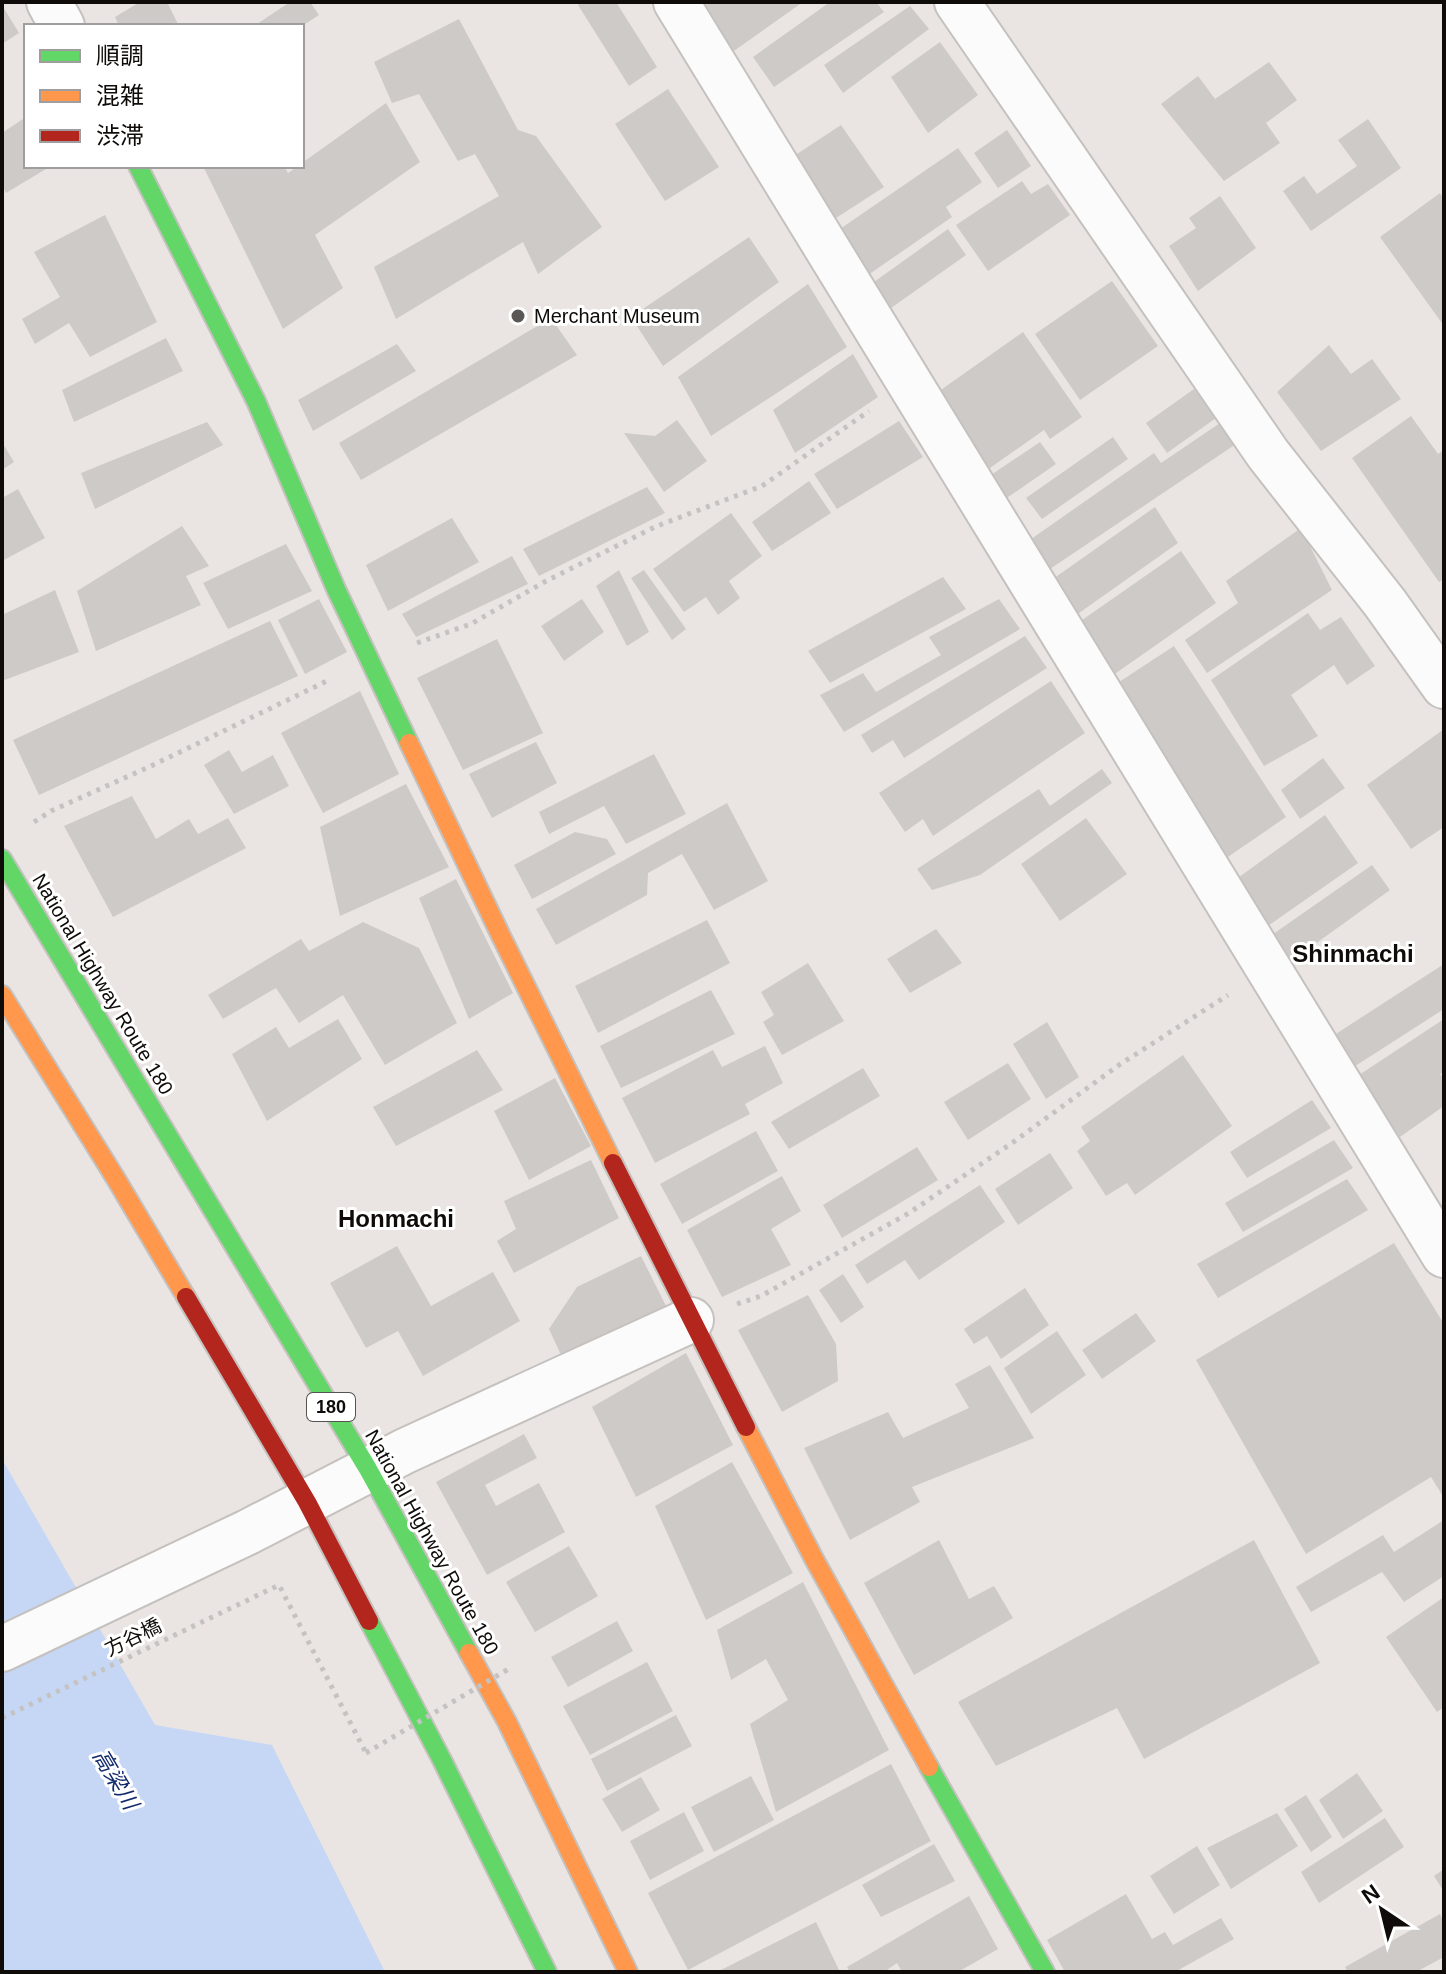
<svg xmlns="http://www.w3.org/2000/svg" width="1446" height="1974" viewBox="0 0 1446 1974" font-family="Helvetica,'Noto Sans JP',sans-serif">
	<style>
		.water { fill: #c6d6f5 }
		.building { fill: #cecac8 }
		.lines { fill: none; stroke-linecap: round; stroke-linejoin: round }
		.street-casing { stroke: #c4c1be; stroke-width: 48 }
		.fast-casing { stroke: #c4c1be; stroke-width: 22 }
		.slow-casing { stroke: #c4c1be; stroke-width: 22 }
		.jam-casing { stroke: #c4c1be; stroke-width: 22 }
		.path { stroke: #c5c3c2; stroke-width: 5; stroke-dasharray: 4 6; stroke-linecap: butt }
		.street { stroke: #fcfbfb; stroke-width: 44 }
		.fast { stroke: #63d668; stroke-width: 18 }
		.slow { stroke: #ff974d; stroke-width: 18 }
		.jam { stroke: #b3261e; stroke-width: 18 }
		.path-bridge { stroke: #c5c3c2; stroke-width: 5; stroke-dasharray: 4 6; stroke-linecap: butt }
		.poi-dot { fill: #5b5755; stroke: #fff; stroke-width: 3 }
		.labels { text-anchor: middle; stroke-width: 6; stroke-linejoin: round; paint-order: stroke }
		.shield { fill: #fff; stroke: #565453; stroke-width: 2 }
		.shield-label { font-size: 18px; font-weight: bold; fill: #0e0b09 }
		.poi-label { font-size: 20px; fill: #0e0b09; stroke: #fff; text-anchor: start }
		.street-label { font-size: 20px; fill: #0e0b09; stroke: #fff }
		.water-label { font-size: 22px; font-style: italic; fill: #112a6c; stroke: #fff }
		.quarter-label { font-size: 24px; font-weight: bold; fill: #0e0b09; stroke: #fff }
	</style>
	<rect width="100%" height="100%" fill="#eae5e2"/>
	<path class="water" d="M2,1459l153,266 117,20 113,227h-383z"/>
	<path class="building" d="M140,2h27l12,24h-60l-4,-9z
		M290,2h20l9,13 -17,11h-48z
		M582,2h34l41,65 -28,19 -51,-81z
		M705,2h98l-72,51 -30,-48z
		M830,2h46l8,10 -110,75 -21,-30z
		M2,5l17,28 -17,11z
		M910,6l19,23 -86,64 -19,-28z
		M459,19l59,111 18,6 66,91 -64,47 -15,-32 -127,77 -22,-52 125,-71 -24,-42 -17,7 -39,-67 -27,9 -18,-41z
		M940,42l38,53 -50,38 -37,-56z
		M1269,62l28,38 -31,23 14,20 -56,38 -63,-77 37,-28 17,23z
		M668,89l51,78 -54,34 -50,-77z
		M386,103l34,59 -105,73 28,53 -60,41 -80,-163h81l4,7 10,-7h4v-3z
		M26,117v49h25l-45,27 -4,-8v-52z
		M1368,119l33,49 -90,63 -28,-40 21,-15 13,18 40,-28 -19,-26z
		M841,125l43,62 -48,31 -42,-62z
		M1007,130l24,36 -33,22 -24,-35z
		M958,148l24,34 -36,25 6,10 -84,58 -31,-44z
		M1022,181l9,13 17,-10 22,31 -82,56 -32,-46z
		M1440,193l4,6v127l-64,-89z
		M1220,196l36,52 -58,43 -29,-45 27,-18 -7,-10z
		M105,215l52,107 -67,35 -21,-34 -34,21 -13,-25 38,-22 -26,-45z
		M948,229l18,26 -75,53 -17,-26z
		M749,237l30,45 -116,84 -32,-49z
		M1112,281l46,65 -78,54 -45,-66z
		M808,284l39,63 -136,89 -33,-59z
		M551,318l26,37 -216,125 -22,-37z
		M1023,332l59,85 -32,22 -6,-9 -54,38 -55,-74z
		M166,338l17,33 -109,51 -12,-32z
		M397,344l19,27 -103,60 -15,-31z
		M1329,345l22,29 21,-15 29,40 -80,52 -44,-59z
		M853,354l25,43 -83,56 -22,-43z
		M1194,389l22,29 -49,35 -21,-30z
		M1411,416l27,38 6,-4v129l-5,3 -87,-124z
		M677,420l30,41 -43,31 -40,-59 31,3z
		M899,421l24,36 -86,52 -23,-35z
		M1223,421l16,21 -198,133 -17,-31 130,-91 7,10z
		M207,422l16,23 -128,64 -14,-36z
		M1113,437l15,22 -86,60 -16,-21z
		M2,442l12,20 -12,8z
		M1040,442l16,22 -55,38 -16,-23z
		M809,481l22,32 -59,38 -20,-29z
		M647,487l18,26 -126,63 -16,-27z
		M18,489l27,49 -43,23v-63z
		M1155,507l23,36 -106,75 -22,-37z
		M731,513l31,43 -33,25 11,17 -22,17 -12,-18 -22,15 -31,-43z
		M452,518l27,44 -91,49 -22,-46z
		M182,526l27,40 -23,10 15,29 -105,46 -19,-60z
		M1301,528l31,62 -125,83 -22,-33 53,-37 -12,-22z
		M286,544l26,47 -84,38 -25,-46z
		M1181,551l35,52 -107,75 -34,-53z
		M512,556l16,28 -112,53 -14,-23z
		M619,570l30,62 -22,14 -31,-60z
		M644,570l42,59 -14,11 -41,-62z
		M943,577l23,32 -136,74 -22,-32z
		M55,590l24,62 -77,29v-66z
		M319,599l28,53 -42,22 -27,-54z
		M582,599l22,33 -40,29 -23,-35z
		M999,599l21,30 -176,103 -24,-37 43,-22 13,19 65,-37 -12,-18z
		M1308,613l12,17 21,-13 34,49 -28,19 -13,-20 -43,30 27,41 -54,30 -53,-86z
		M270,621l28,55 -259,119 -26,-55z
		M1025,636l22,32 -143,90 -11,-18 -21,13 -11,-18z
		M497,639l46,94 -80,37 -46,-92z
		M1174,646l112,171 -64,44 -109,-175z
		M1051,681l34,52 -152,103 -10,-17 -18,13 -26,-39z
		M360,691l39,83 -76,39 -42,-80z
		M1444,729v98l-33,22 -44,-64z
		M536,742l21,41 -65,35 -23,-44z
		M229,750l13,22 31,-17 16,31 -55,28 -30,-49z
		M654,754l32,60 -60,30 -22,-38 -55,28 -10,-22z
		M1323,758l22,30 -45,31 -19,-29z
		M1102,769l10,14 -132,92 -48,15 -15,-21 122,-80 11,17z
		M406,784l43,83 -109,49 -20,-89z
		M132,796l24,43 33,-20 9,15 30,-16 18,30 -133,69 -49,-91z
		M727,803l41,78 -54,29 -32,-56 -34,19 -1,22 -91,50 -20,-36z
		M1325,815l33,48 -93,65 -30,-48z
		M1086,818l41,56 -67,47 -39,-57z
		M575,832l32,7 9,15 -84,45 -18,-34z
		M1372,865l18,25 -104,75 -17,-28z
		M456,879l57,114 -44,26 -50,-121z
		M707,920l23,43 -132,70 -23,-47z
		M363,922l56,26 38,75 -72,42 -42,-70 -44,28 -23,-35 -53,31 -15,-24 93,-56 8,12z
		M936,929l26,34 -52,30 -23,-34z
		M808,963l36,58 -62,34 -19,-33 11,-7 -13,-23z
		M1444,964v45l-95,61 -21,-31z
		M711,990l24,44 -114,54 -21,-42z
		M338,1019l24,40 -95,62 -35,-67 44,-27 13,21z
		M1444,1019v53l-4,2 4,5v27l-44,31 -41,-62z
		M1047,1022l32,55 -33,22 -33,-55z
		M765,1046l18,37 -38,21 5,10 -95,49 -33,-65 91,-48 9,17z
		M477,1050l26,40 -107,56 -23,-39z
		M1183,1055l49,71 -97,69 -8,-12 -21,13 -29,-45 13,-10 -9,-14z
		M1008,1063l23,36 -63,41 -24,-38z
		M863,1068l17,28 -91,53 -18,-27z
		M555,1078l36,68 -62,34 -35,-69z
		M1312,1100l19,28 -84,50 -17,-26z
		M756,1131l22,40 -96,53 -22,-40z
		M1334,1140l19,28 -110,64 -18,-29z
		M917,1147l21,33 -96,58 -19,-33z
		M1050,1153l23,35 -55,37 -23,-36z
		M591,1160l28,58 -105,55 -17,-32 19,-12 -12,-28z
		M782,1176l19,35 -30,18 20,36 -69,32 -35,-67z
		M1347,1179l21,31 -150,88 -21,-34z
		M980,1185l25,37 -86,58 -14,-20 -38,24 -12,-19z
		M1394,1243l50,81v174l-13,-21 -125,77 -110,-194z
		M397,1246l34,60 62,-34 27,49 -97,55 -25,-45 -32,17 -36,-65z
		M641,1256l25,50 -105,49 -12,-26 28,-42z
		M843,1274l21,33 -23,16 -22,-33z
		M1025,1288l24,37 -48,34 -14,-23 -13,8 -10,-15z
		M808,1295l28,49 2,37 -56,31 -44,-82z
		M1136,1313l20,28 -54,38 -20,-29z
		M1057,1331l29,44 -55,39 -27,-46z
		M686,1353l47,92 -97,52 -44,-90z
		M990,1365l44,73 -122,49 8,15 -70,38 -46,-92 84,-36 15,26 66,-30 -14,-24z
		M524,1434l13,24 -52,27 11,21 43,-23 26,49 -78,43 -51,-93z
		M732,1462l61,111 -87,47 -51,-114z
		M1444,1520v56l-40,26 -22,-30 -71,40 -15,-25 87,-52 11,17z
		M939,1540l30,59 25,-13 19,32 -99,57 -50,-92z
		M1254,1540l66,123 -176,96 -27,-51 -121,58 -38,-64z
		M569,1546l29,50 -63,36 -29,-50z
		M803,1582l86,168 -113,62 -26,-88 38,-24 -22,-41 -35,21 -14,-50z
		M1444,1597v110l-7,5 -51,-75z
		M617,1621l16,30 -65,36 -17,-30z
		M647,1662l26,49 -83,44 -27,-49z
		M676,1715l16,31 -85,45 -16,-32z
		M891,1764l40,77 -243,129 -40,-77z
		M1357,1773l26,38 -40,28 -24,-39z
		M751,1776l23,44 -60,32 -23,-45z
		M641,1777l19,33 -38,22 -20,-33z
		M1306,1795l26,42 -21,15 -27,-43z
		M684,1812l20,39 -54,29 -20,-39z
		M1277,1813l21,33 -67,43 -24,-41z
		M1385,1818l19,29 -85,56 -18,-31z
		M934,1844l21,37 -74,36 -19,-32z
		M1197,1846l23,39 -46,29 -24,-38z
		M1444,1869v23l-10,-16z
		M1126,1894l26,45 13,-7 8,13 48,-27 13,21 -59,33h-110l-18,-32z
		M969,1896l29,53 -40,23h-56l-5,-9 -13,9h-34l-3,-5z
		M1440,1914l4,8v35l-28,15h-68l-3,-5z
		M816,1922l23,48 -4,2h-118z"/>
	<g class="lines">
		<g class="street-casing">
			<path id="street" d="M49,2l13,24
				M676,2l768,1253
				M957,2l311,452 117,149 59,83
				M2,1649l246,-117 157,-81 286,-131"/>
		</g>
		<g class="fast-casing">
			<path id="fast" d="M138,166l118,235 80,188 73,154
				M2,859l366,610 101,184
				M369,1621l73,139 105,212
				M929,1767l116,205"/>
		</g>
		<g class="slow-casing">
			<path id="slow" d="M409,743l92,193 112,227
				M2,995l114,184 70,118
				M746,1427l67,130 116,210
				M469,1653l38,69 121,250"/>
		</g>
		<g class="jam-casing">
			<path id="jam" d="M613,1163l133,264
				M186,1297l121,205 62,119"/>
		</g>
		<path class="path" d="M417,643l54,-19 75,-43 111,-55 105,-40 107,-75
			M34,822l17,-11 100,-45 176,-85
			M737,1304l24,-8 148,-83 103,-70 107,-78 109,-70
			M2,1718l277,-133 87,168"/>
		<use href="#street" class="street"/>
		<use href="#fast" class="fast"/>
		<use href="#slow" class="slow"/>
		<use href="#jam" class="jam"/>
		<path class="path-bridge" d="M366,1753l146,-86"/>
	</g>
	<circle class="poi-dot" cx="518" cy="316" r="8"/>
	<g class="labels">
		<rect class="shield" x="307" y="1393" width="48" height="28" rx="6"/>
		<g class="shield-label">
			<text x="331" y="1413">180</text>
		</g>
		<g class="poi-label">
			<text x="534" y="323">Merchant Museum</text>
		</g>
		<g class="street-label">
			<text transform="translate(103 984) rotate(59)" y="7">National Highway Route 180</text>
			<text transform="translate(432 1542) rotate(61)" y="7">National Highway Route 180</text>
			<text transform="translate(133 1637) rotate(-26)" y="7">方谷橋</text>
		</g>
		<g class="water-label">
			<text transform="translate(116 1779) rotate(59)" y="8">高梁川</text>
		</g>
		<g class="quarter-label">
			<text x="1353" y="962">Shinmachi</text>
			<text x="396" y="1227">Honmachi</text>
		</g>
	</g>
	<rect width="1446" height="1974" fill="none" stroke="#0e0b09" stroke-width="8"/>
	<rect x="24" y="24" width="280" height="144" fill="#ffffff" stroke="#9f9d9d" stroke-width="2"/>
	<rect x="40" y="50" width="40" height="12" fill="#63d668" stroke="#9f9d9d" stroke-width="2"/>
	<text x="96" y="64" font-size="24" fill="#0e0b09">順調</text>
	<rect x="40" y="90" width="40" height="12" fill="#ff974d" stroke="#9f9d9d" stroke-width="2"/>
	<text x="96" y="104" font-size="24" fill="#0e0b09">混雑</text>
	<rect x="40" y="130" width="40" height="12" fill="#b3261e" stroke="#9f9d9d" stroke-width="2"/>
	<text x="96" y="144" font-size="24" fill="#0e0b09">渋滞</text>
	<g transform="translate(1382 1910) rotate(325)" stroke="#ffffff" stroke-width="6" paint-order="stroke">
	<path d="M0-6L14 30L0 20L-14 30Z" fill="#0e0b09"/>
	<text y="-12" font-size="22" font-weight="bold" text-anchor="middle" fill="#0e0b09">N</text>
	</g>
</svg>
